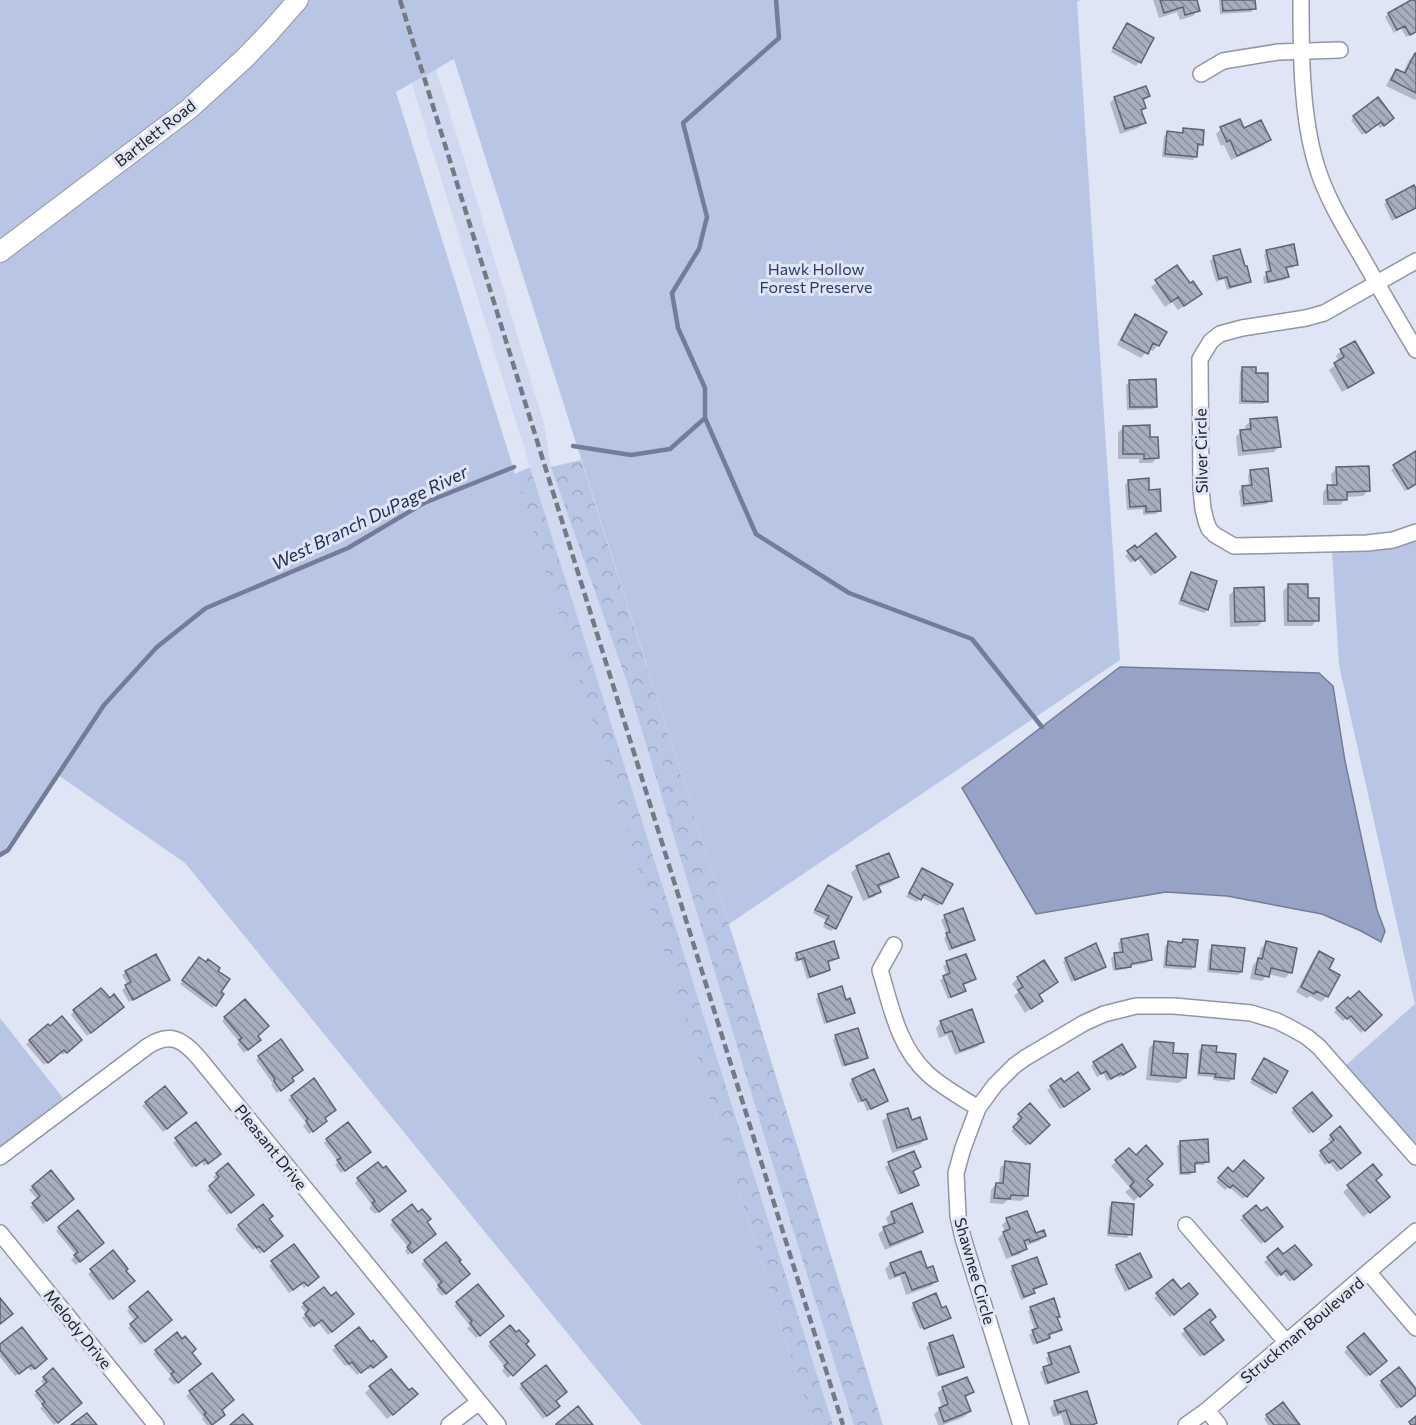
<svg xmlns="http://www.w3.org/2000/svg" width="1416" height="1425" viewBox="0 0 1416 1425" font-family="Commissioner,sans-serif">
	<style>
		.built { fill: #d0d9ef }
		.forest { fill: url(#forest-crowns) }
		.green { fill: #b8c5e5 }
		.water { fill: #96a3c6; stroke: #737d97; stroke-width: 1.5 }
		.shadow { fill: #0003 }
		.lines { fill: none; stroke-linecap: round; stroke-linejoin: round }
		.stream { stroke: #737d97; stroke-width: 4.5 }
		.building { fill: url(#building-back-hatch); stroke: #5e6471; stroke-width: 1.5 }
		.minor-casing { stroke: #9196a4; stroke-width: 18 }
		.tertiary-casing { stroke: #9196a4; stroke-width: 22 }
		.minor { stroke: #fff; stroke-width: 15 }
		.tertiary { stroke: #fff; stroke-width: 20 }
		.rail { stroke: #757983; stroke-width: 4.5; stroke-dasharray: 9 4.5; stroke-linecap: butt }
		.labels { text-anchor: middle; stroke-width: 6; stroke-linejoin: round; paint-order: stroke }
		.street-label { font-size: 16px; fill: #212329; stroke: #dfe5f4 }
		.park-label { font-size: 16px; fill: #2b3b6a; stroke: #dfe5f4 }
		.water-label { font-size: 18px; font-style: italic; fill: #1e2c5a; stroke: #dfe5f4 }
	</style>
	<defs>
		<pattern id="forest-crowns" width="20" height="18" patternUnits="userSpaceOnUse" patternTransform="scale(1.5)"><rect width="20" height="18" fill="#b8c5e5"/><path d="M2 6a3 3 0 1 1 6 0M12 15a3 3 0 1 1 6 0" fill="none" stroke="#9ea9c4"/></pattern>
		<pattern id="building-back-hatch" width="6" height="6" patternUnits="userSpaceOnUse" patternTransform="scale(1.5)"><rect width="6" height="6" fill="#a8aebd"/><path d="M-1 5l2 2M0 0l6 6M5-1l2 2" fill="none" stroke="#888d9a"/></pattern>
	</defs>
	<rect width="100%" height="100%" fill="#dfe5f4"/>
	<path class="built" d="M386,0h28l49,155 81,269 7,43 78,221 150,497 75,240h-21l-303,-958z"/>
	<path class="forest" d="M581,460l148,464 154,501h-29l-75,-240 -150,-497 -78,-221z
		M530,467l303,958h-21l-297,-951z"/>
	<path class="green" d="M0,0h1080l-3,2 43,658 -391,264 -275,-865 -58,33 416,1333h-170l-457,-562 -127,-88 -58,81z
		M1416,538v612l-71,-84 70,-62 -76,-339 -7,-114z
		M0,1018l63,80 -63,48z"/>
	<path class="water" d="M1120,667l199,6 14,13 12,75 32,149 8,21 -4,11 -20,-11 -39,-17 -95,-18 -61,-4 -130,22 -74,-126z"/>
	<path class="shadow" d="M1153,0h42l3,10 -5,6 -13,4 -3,-8 -18,6z
		M1219,0h34l1,9 -3,3 -31,2z
		M1414,0l2,1v31l-10,5 -5,-9 -7,5 -9,-16 3,-3z
		M1127,25l25,14 -13,23 -3,4 -25,-14 13,-24z
		M1415,54l1,1v44l-1,1 -29,-14 5,-10 6,-6 6,3 6,-13z
		M1148,96l-6,6 3,6 -5,4 4,10 -6,6 -18,6 -10,-31 5,-5z
		M1354,117l35,5 -9,6 -3,-4 -15,11 -11,-15z
		M1221,129l48,11 -6,6 -32,14 -7,-15 -3,1 -5,-12z
		M1184,130l18,14 -4,4 -1,-1 -1,9 -3,4 -31,-3 2,-21 4,-3 12,1z
		M1416,192v16l-24,13 -8,-17 3,-3z
		M1267,251l29,13 -3,4 -8,1 2,8 -3,3 -20,4 -1,-7 5,-3 -4,-19z
		M1214,257l36,24 -4,3 -19,6 -3,-11 -8,3 -6,-21z
		M1177,267l18,32 -17,11 -6,-8 -7,5 -14,-20z
		M1135,316l23,29 -5,6 -4,-2 -8,9 -24,-13 12,-24z
		M1341,351l31,22 -6,5 -24,14 -13,-22 10,-8 -3,-6z
		M1243,369l12,5 12,27 -4,3h-24l1,-32z
		M1130,382l26,24 -3,3 -26,1 -1,-25z
		M1251,421l28,25 -5,6 -36,4 -2,-19 5,-6h5l-1,-5z
		M1123,427l26,11 8,20 -5,5h-13v-4h-21v-26z
		M1416,453v31l-11,7 -14,-21z
		M1337,468l31,23 -5,5 -18,1v2l-5,6h-17v-13l5,-6h4l-1,-12z
		M1251,471l19,29 -3,4 -26,3 -2,-16 4,-4h6l-1,-12z
		M1129,481l19,11 12,18 -4,4 -13,1v-6l-16,1 -2,-25z
		M1134,548l36,12 -19,16 -14,-18 -6,5 -6,-7z
		M1192,573l15,37 -3,3 -26,-9 10,-27z
		M1288,586l18,14 11,20 -5,6h-28l-1,-35z
		M1235,590l29,30 -6,6 -28,1 -1,-32z
		M857,867l40,9 -5,6 -15,6 2,4 -5,5 -11,4 -12,-28z
		M922,870l19,33 -3,3 -17,-9 -4,5 -11,-5 13,-24z
		M828,887l7,41 -4,3 -8,-4 3,-7 -13,-7 12,-23z
		M963,910l11,29 -4,4 -21,8 -5,-13 3,-3 -6,-15 4,-3z
		M1121,940l29,19 -3,4 -17,3 -4,3 -13,2 -2,-13 4,-3 5,-1 -2,-11z
		M1183,940l11,27 -3,3 -28,-2 2,-22 3,-3 12,1z
		M1266,943l25,29 -6,6 -17,-4 -6,7 -12,-2 3,-14 5,-5 3,-12z
		M1213,947l28,25 -3,3 -31,-3 2,-22z
		M1319,953l8,16v27l-6,6 -11,-6 -3,2 -11,-6 18,-34z
		M797,954l40,3 -3,4 -7,2 2,7 -4,3 -18,6 -6,-19 -6,2 -1,-4z
		M1066,959l38,7 -3,4 -30,12 -8,-20z
		M1043,962l13,20 -5,5 -13,9 3,4 -16,13 -11,-17 4,-4 -6,-8 5,-5z
		M196,963l20,8 3,21 -4,13 -3,3 -32,-24z
		M947,963l28,16 -4,3 -9,4 2,5 -3,3 -13,5 -8,-19 7,-4 -4,-10z
		M126,972l42,8 -3,3 -36,19 -7,-12 6,-5 -6,-10z
		M819,996l27,6 7,10 -3,4 -26,8 -8,-25z
		M1348,999l31,16 -18,18 -14,-15 -4,3 -9,-9z
		M119,1010l-32,26 -16,-21 3,-4z
		M225,1018l31,18v7l-12,10 -7,-9 2,-2 -17,-21z
		M941,1022l42,20 -6,5 -22,8 -8,-20 -8,3 -3,-10z
		M48,1026l29,17 -14,12 -3,-3 -16,13 -18,-21z
		M836,1036l30,21 -3,4 -21,6 -9,-27z
		M1154,1043l17,11 14,24 -6,5 -33,-3 3,-32z
		M1202,1047l31,31 -4,4 -16,-2v-3l-16,-1 2,-26z
		M259,1057l32,21 -2,6 -12,9 -6,-8 2,-1 -17,-24z
		M1264,1059l11,33 -3,3 -22,-12 11,-20z
		M1094,1063l37,7 -12,8 -2,-3 -10,6 -4,-8 -6,4 -6,-11z
		M873,1071l13,29 -3,4 -16,7 -4,-10 -5,2 -9,-19 3,-4z
		M314,1080l9,38 -1,6 -13,10 -6,-8 3,-3 -18,-23z
		M1060,1081l3,3 22,9 -25,16 -13,-19z
		M164,1088l18,28 -19,16 -21,-26z
		M1030,1105l18,20 -22,21 -15,-15 9,-9 -4,-3z
		M1294,1109l32,10 -17,15 -18,-22z
		M888,1116l23,6 14,17 -5,5 -28,9 -10,-32z
		M196,1124l19,33 -11,9 -3,-5 -9,7 -19,-25z
		M1331,1136l25,20 -19,16 -8,-10 -4,3 -7,-10 13,-11 -3,-5z
		M327,1140l39,15 -25,18 -6,-8 3,-3 -14,-19z
		M1180,1143l27,18 -3,4h-10v6l-4,4h-11l-2,-29z
		M1129,1150l16,29 6,6 -17,16 -9,-9 5,-4 -19,-22z
		M913,1153l6,14 -8,5 6,13 -3,3 -16,7 -13,-28 4,-3z
		M1005,1163l22,33 -6,5 -13,-1 -5,4 -13,-1 1,-13 5,-6h3l1,-16z
		M228,1165l21,33 -22,17 -20,-25 10,-9 -4,-4z
		M1373,1166l1,14 8,22 -19,15 -20,-25z
		M1228,1169l5,4 29,5 -19,21 -14,-12 -4,3 -9,-8z
		M50,1172l19,30 -26,22 -13,-17 8,-7 -9,-10z
		M358,1179l43,15 -26,20 -6,-6 3,-3 -17,-22z
		M1112,1204l18,30 -3,4 -20,-2 2,-29z
		M263,1206l4,13 11,20 -18,15 -5,-6 -2,2 -18,-21z
		M1256,1207l22,23 -17,14 -21,-24z
		M891,1213l31,19 -6,5 -31,13 -7,-16 6,-5 5,-2 -3,-9z
		M1007,1220l28,15 10,1 -6,5 -14,5v3l-5,5 -14,5 -8,-21 7,-6 -3,-7z
		M393,1221l38,16 -23,18 -3,-4 3,-4 -18,-22z
		M59,1228l40,18 -23,19 -5,-5 5,-5 -20,-24z
		M446,1244l12,17 7,16 -23,19 -6,-7 3,-3 -18,-22z
		M294,1246l20,34 -10,8 -3,-4 -12,9 -20,-27z
		M1278,1250l5,6 23,12 -16,14 -8,-9 -5,4 -13,-15z
		M113,1253l11,18 5,14 -20,16 -21,-27z
		M890,1264l36,6 11,10 -6,6 -25,9 -6,-19 -11,4 -4,-11z
		M1117,1266l34,11 -4,3 -22,12 -11,-23z
		M1013,1268l32,16 -3,3 -10,4 1,2 -3,3 -9,4 -11,-29z
		M1173,1281l8,10 12,6 -23,20 -16,-19z
		M457,1303l42,16 -23,19 -9,-10 3,-2 -16,-20z
		M304,1304l45,13 -21,18 -10,-13 -8,6 -8,-10 4,-4 -5,-7z
		M914,1304l27,6 8,8 -2,2v-2l-27,11 -9,-22z
		M130,1308l37,15 -26,22 -13,-17 7,-7 -8,-10z
		M1031,1308l27,8 -2,2 4,11 -3,4 -9,3 1,2 -4,3 -12,4 -4,-10 6,-4 -7,-20z
		M1210,1311l-2,12 10,20 -18,14 -19,-23z
		M358,1329l24,31 -13,10 -2,-3 -10,8 -9,-10 -3,1 -13,-16z
		M1364,1335l18,29 -16,13 -22,-25z
		M491,1343l33,1 9,11 -25,23 -6,-7 3,-4 -17,-21z
		M929,1344l33,23 -3,3 -23,7 -10,-30z
		M0,1346l42,16 -11,9 -4,-4 -12,9 -15,-19z
		M156,1351l40,16 -22,18 -6,-6 3,-3 -18,-22z
		M1049,1355l29,17 -4,3 -29,10 -5,-13 4,-3 5,-2 -3,-9z
		M211,1375l9,35v8l-9,7h-4l-5,-6 1,-2 -17,-21z
		M44,1378l33,28 -23,19 -14,-17 3,-2 -9,-11 10,-9 -3,-5z
		M1382,1382l34,10v2l-19,15 -18,-24z
		M522,1385l33,16v8l-12,10 -24,-31z
		M370,1388l41,12 -24,19 -22,-26z
		M943,1388l29,4 -8,6 6,13 -6,6 -21,8h-5l-4,-11 8,-7 -5,-14z
		M1055,1402l41,21 -2,2h-30l-3,-10 -8,2 -3,-9z
		M1267,1416l31,9h-30l-4,-6z"/>
	<g class="lines">
		<path class="stream" d="M705,418l51,116 93,59 123,46 70,88
			M573,446l58,9 39,-6 35,-31v-30l-27,-60 -6,-35 27,-44 8,-32 -24,-94 96,-85 -3,-38
			M0,855l8,-5 96,-145 53,-58 49,-39 142,-60 76,-45 90,-36"/>
	</g>
	<path class="building" d="M1160,0h37l3,11 -15,4 -2,-8 -19,6z
		M1222,0h33l1,9 -33,2z
		M1411,0h5v32l-6,3 -5,-9 -8,4 -9,-17z
		M1127,23l27,15 -13,25 -28,-15z
		M1415,53h1v40l-25,-13 5,-11 9,4z
		M1146,86l4,10 -7,3 3,9 -5,2 5,13 -21,6 -11,-32z
		M1378,97l16,21 -10,8 -3,-4 -15,11 -13,-17z
		M1240,119l4,9 17,-8 10,20 -34,16 -7,-16 -3,2 -7,-15z
		M1183,128l21,2 -1,15 -5,-1 -1,13 -32,-3 2,-23 16,2z
		M1414,185l2,4v19l-20,10 -10,-18z
		M1294,244l4,21 -12,2 3,10 -21,5 -2,-10 5,-1 -5,-21z
		M1240,249l5,17h2l4,16 -21,5 -3,-10 -8,2 -6,-23z
		M1177,265l13,18 3,-2 9,13 -18,12 -6,-9 -7,5 -16,-22z
		M1135,314l32,18 -8,14 -6,-3 -5,11 -27,-14z
		M1355,341l19,32 -26,15 -14,-25 10,-6 -4,-8z
		M1242,367h14v6h12v29l-26,-1z
		M1156,379l1,28h-27l-1,-27z
		M1277,417l4,30 -38,4 -3,-21 11,-1 -1,-10z
		M1150,425v12h8l1,21 -15,1v-5h-21v-28z
		M1416,451v33l-8,5 -15,-24z
		M1369,466l1,25 -23,1v8h-19l-1,-15h10l-1,-18z
		M1268,468l4,33 -28,3 -2,-18 10,-1 -2,-15z
		M1149,478v12l11,-1 1,22 -15,1v-6l-16,1 -2,-27z
		M1156,533l20,24 -21,16 -14,-17 -6,5 -8,-10 8,-6 2,3z
		M1191,572l26,9 -9,29 -27,-10z
		M1288,584h20v14h11v23h-31z
		M1264,587l1,34 -30,1 -1,-34z
		M889,853l10,24 -21,8 3,7 -12,5 -13,-31z
		M922,868l31,16 -11,20 -18,-10 -3,6 -12,-7z
		M828,885l24,12 -16,32 -11,-6 4,-7 -14,-6z
		M963,908l12,32 -23,8 -6,-15 4,-1 -6,-17z
		M1148,934l4,26 -21,4v3l-15,2 -2,-16 9,-1 -2,-13z
		M1183,939l15,1 -3,27 -29,-2 2,-24 14,2z
		M834,941l5,17 -11,3 2,9 -20,7 -6,-19 -6,2 -2,-7z
		M1266,941l31,7 -5,25 -21,-5 -2,9 -14,-3 3,-16 4,1z
		M1096,943l10,24 -31,13 -10,-22z
		M1212,945l33,3 -3,24 -32,-3z
		M1319,951l15,8 -5,10 11,6 -12,22 -12,-6 -2,3 -13,-7z
		M156,954l14,26 -37,20 -8,-15 6,-3 -6,-11z
		M966,954l10,25 -13,5 3,7 -15,6 -8,-21 7,-3 -4,-12z
		M199,957l7,5 2,-3 12,9 -2,3 12,8 -9,13 3,2 -8,12 -34,-26z
		M1044,960l14,22 -19,13 4,6 -12,8 -13,-19 5,-3 -6,-10z
		M842,986l4,14 4,-2 5,15 -28,9 -9,-28z
		M101,988l9,10 4,-4 10,13 -33,26 -18,-23z
		M1359,991l23,24 -17,16 -14,-15 -4,3 -11,-11 12,-11 2,2z
		M245,999l24,27 -11,10 3,4 -13,10 -9,-10 3,-2 -18,-21z
		M972,1009l12,33 -24,9 -8,-20 -7,2 -5,-12z
		M62,1016l20,24 -15,13 -3,-3 -16,13 -19,-23 19,-16 2,2z
		M858,1028l10,30 -23,7 -10,-30z
		M281,1039l22,31 -11,8 2,3 -13,10 -7,-10 1,-2 -17,-23z
		M1154,1041l20,2 -1,10 15,1 -2,24 -35,-3z
		M1122,1044l14,23 -13,8 -2,-2 -10,6 -5,-8 -5,3 -8,-12z
		M1202,1045l15,1 -1,6 20,2 -2,25 -19,-2 1,-3 -17,-1z
		M1264,1058l24,13 -12,22 -24,-14z
		M874,1069l14,32 -17,8 -5,-10 -4,2 -10,-22z
		M1078,1072l12,17 -26,18 -14,-21 11,-8 3,4z
		M314,1078l22,32 -11,8 2,3 -14,11 -7,-11 2,-2 -17,-23z
		M165,1086l22,27 -20,16 -22,-27z
		M1312,1092l20,24 -19,16 -20,-24z
		M1030,1103l20,22 -20,19 -17,-17 9,-9 -4,-4z
		M908,1108l4,12 8,-3 7,22 -30,9 -10,-34z
		M196,1122l25,32 -13,10 -3,-5 -9,7 -21,-28z
		M348,1122l23,30 -26,19 -8,-11 4,-2 -15,-19z
		M1340,1126l21,27 -20,16 -8,-9 -4,3 -9,-12 14,-11 -4,-5z
		M1208,1139l1,23 -14,1v9l-14,1 -1,-32z
		M1146,1145l17,19 -16,15 6,6 -13,12 -10,-11 4,-4 -19,-22 14,-12 7,7z
		M914,1151l7,16 -8,4 6,14 -18,8 -13,-31z
		M1244,1160l20,18 -17,19 -14,-12 -3,3 -12,-10 10,-11 5,5z
		M1005,1161l25,3 -2,32 -17,-1 -1,4 -16,-1 2,-15h7z
		M378,1162l5,6 3,-2 20,25 -27,21 -7,-9 3,-2 -18,-23z
		M228,1163l26,32 -23,18 -22,-27 10,-9 -3,-4z
		M1373,1164l9,11 -6,5 14,17 -20,16 -23,-28z
		M51,1170l23,29 -27,22 -15,-18 8,-7 -8,-10z
		M1112,1202l22,2 -2,31 -23,-2z
		M912,1203l11,29 -33,13 -7,-18 12,-4 -4,-11z
		M263,1204l10,12 -4,3 14,17 -19,16 -5,-6 -2,2 -19,-23z
		M412,1204l6,8 4,-3 9,10 -4,3 9,12 -24,19 -5,-6 4,-4 -19,-23z
		M1256,1205l5,6 6,-4 16,20 -18,15 -22,-26z
		M78,1210l26,33 -24,19 -6,-7 4,-3 -20,-25z
		M1027,1211l9,22 8,-3 2,6 -16,6 -1,-3 -5,2 3,8 -15,6 -9,-23 7,-3 -4,-11z
		M446,1242l15,18 -2,1 11,13 -24,20 -8,-9 4,-3 -18,-22z
		M294,1244l25,33 -11,9 -4,-4 -11,8 -22,-29z
		M1295,1245l17,20 -18,15 -8,-10 -5,5 -14,-18 11,-9 5,6z
		M113,1250l15,19 -2,2 9,10 -22,18 -23,-30z
		M921,1251l6,17 6,-2 5,15 -26,9 -7,-18 -10,4 -5,-13z
		M1140,1253l12,24 -23,12 -13,-24z
		M1037,1257l10,27 -14,5 2,4 -11,4 -12,-31z
		M1173,1279l8,10 8,-6 9,11 -24,21 -18,-22z
		M478,1284l26,32 -24,20 -10,-13 2,-2 -16,-19z
		M324,1287l7,9 5,-4 18,22 -22,18 -10,-12 -8,6 -9,-12 4,-4 -6,-7z
		M148,1291l24,29 -27,22 -15,-18 8,-7 -9,-10z
		M936,1293l6,15 4,-2 5,12 -27,11 -11,-26z
		M0,1298l13,16 -13,10z
		M1054,1298l6,19h-3l5,13 -13,4 1,4 -13,5 -5,-13 6,-2 -8,-21z
		M1210,1309l6,8 -6,5 14,18 -20,15 -20,-26z
		M510,1325l6,7 3,-2 10,11 -3,3 9,11 -22,21 -9,-10 4,-3 -18,-21z
		M22,1327l25,32 -12,10 -4,-4 -12,9 -19,-24v-6z
		M359,1327l12,15 2,-2 14,17 -14,11 -2,-3 -10,8 -9,-11 -3,2 -14,-18z
		M177,1332l5,7 3,-3 11,13 -4,4 9,11 -23,19 -7,-9 3,-2 -19,-22z
		M1364,1333l23,28 -17,14 -23,-28z
		M953,1335l11,32 -25,8 -10,-32z
		M1070,1346l9,26 -31,11 -5,-16 9,-3 -4,-11z
		M546,1365l21,27 -11,9 4,5 -13,10 -26,-32z
		M1399,1367l17,22v6l-15,12 -20,-26z
		M53,1368l29,35 -24,20 -16,-19 3,-2 -9,-11 11,-9 -4,-5z
		M391,1369l18,21 3,-2 6,6 -25,21 -24,-29z
		M212,1373l22,27 -12,10 3,5 -13,10 -8,-11 2,-1 -17,-22z
		M967,1377l7,15 -9,4 6,15 -27,11 -5,-14 9,-4 -6,-17z
		M1087,1391l10,32 -5,2h-21l-5,-15 -8,3 -4,-12z
		M1283,1402l17,23h-26l-8,-10z
		M578,1406l15,19h-37v-1z
		M87,1413l10,12h-26z
		M243,1414l10,11h-23z
		M1416,1416v9h-5l-2,-3z"/>
	<g class="lines">
		<g class="minor-casing">
			<path id="minor" d="M1301,0c0,52 0,114 15,164 10,34 29,64 47,95 17,30 35,61 53,91
				M1201,74l22,-13 55,-9 62,-2
				M1416,261l-92,52 -18,5 -64,10 -22,6 -9,7 -11,18 1,130 2,20 3,12 3,8 6,6 19,11 133,-3 26,-3 23,-8
				M894,945l-14,25c11,36 18,77 48,104 14,13 33,23 50,34
				M0,1157l148,-111c22,-14 34,-7 50,11l300,368
				M1186,1225l101,118
				M0,1233l156,192
				M1369,1273l47,55
				M1207,1410l12,15
				M449,1425l30,-23
				M1021,1425l-58,-187 -5,-22 -2,-43 7,-25 15,-40 17,-23 19,-19 11,-8 59,-35 20,-9 32,-8h38l77,7 26,8 14,7 16,9 12,10 97,110
				M1186,1425l21,-15 209,-179"/>
		</g>
		<g class="tertiary-casing">
			<path id="tertiary" d="M0,252l189,-143 56,-51 23,-24 30,-34"/>
		</g>
		<use href="#minor" class="minor"/>
		<use href="#tertiary" class="tertiary"/>
		<path class="rail" d="M400,0l443,1425"/>
	</g>
	<g class="labels">
		<g class="street-label">
			<text transform="translate(155 133) rotate(-38)" y="6">Bartlett Road</text>
			<text transform="translate(1201 451) rotate(-91)" y="6">Silver Circle</text>
			<text transform="translate(271 1147) rotate(51)" y="6">Pleasant Drive</text>
			<text transform="translate(975 1271) rotate(74)" y="6">Shawnee Circle</text>
			<text transform="translate(78 1329) rotate(51)" y="6">Melody Drive</text>
			<text transform="translate(1302 1330) rotate(-40)" y="6">Struckman Boulevard</text>
		</g>
		<g class="park-label">
			<text x="816" y="275">Hawk Hollow<tspan x="816" dy="18">Forest Preserve</tspan></text>
		</g>
		<g class="water-label">
			<text transform="translate(370 518) rotate(-26)" y="6">West Branch DuPage River</text>
		</g>
	</g>
</svg>
